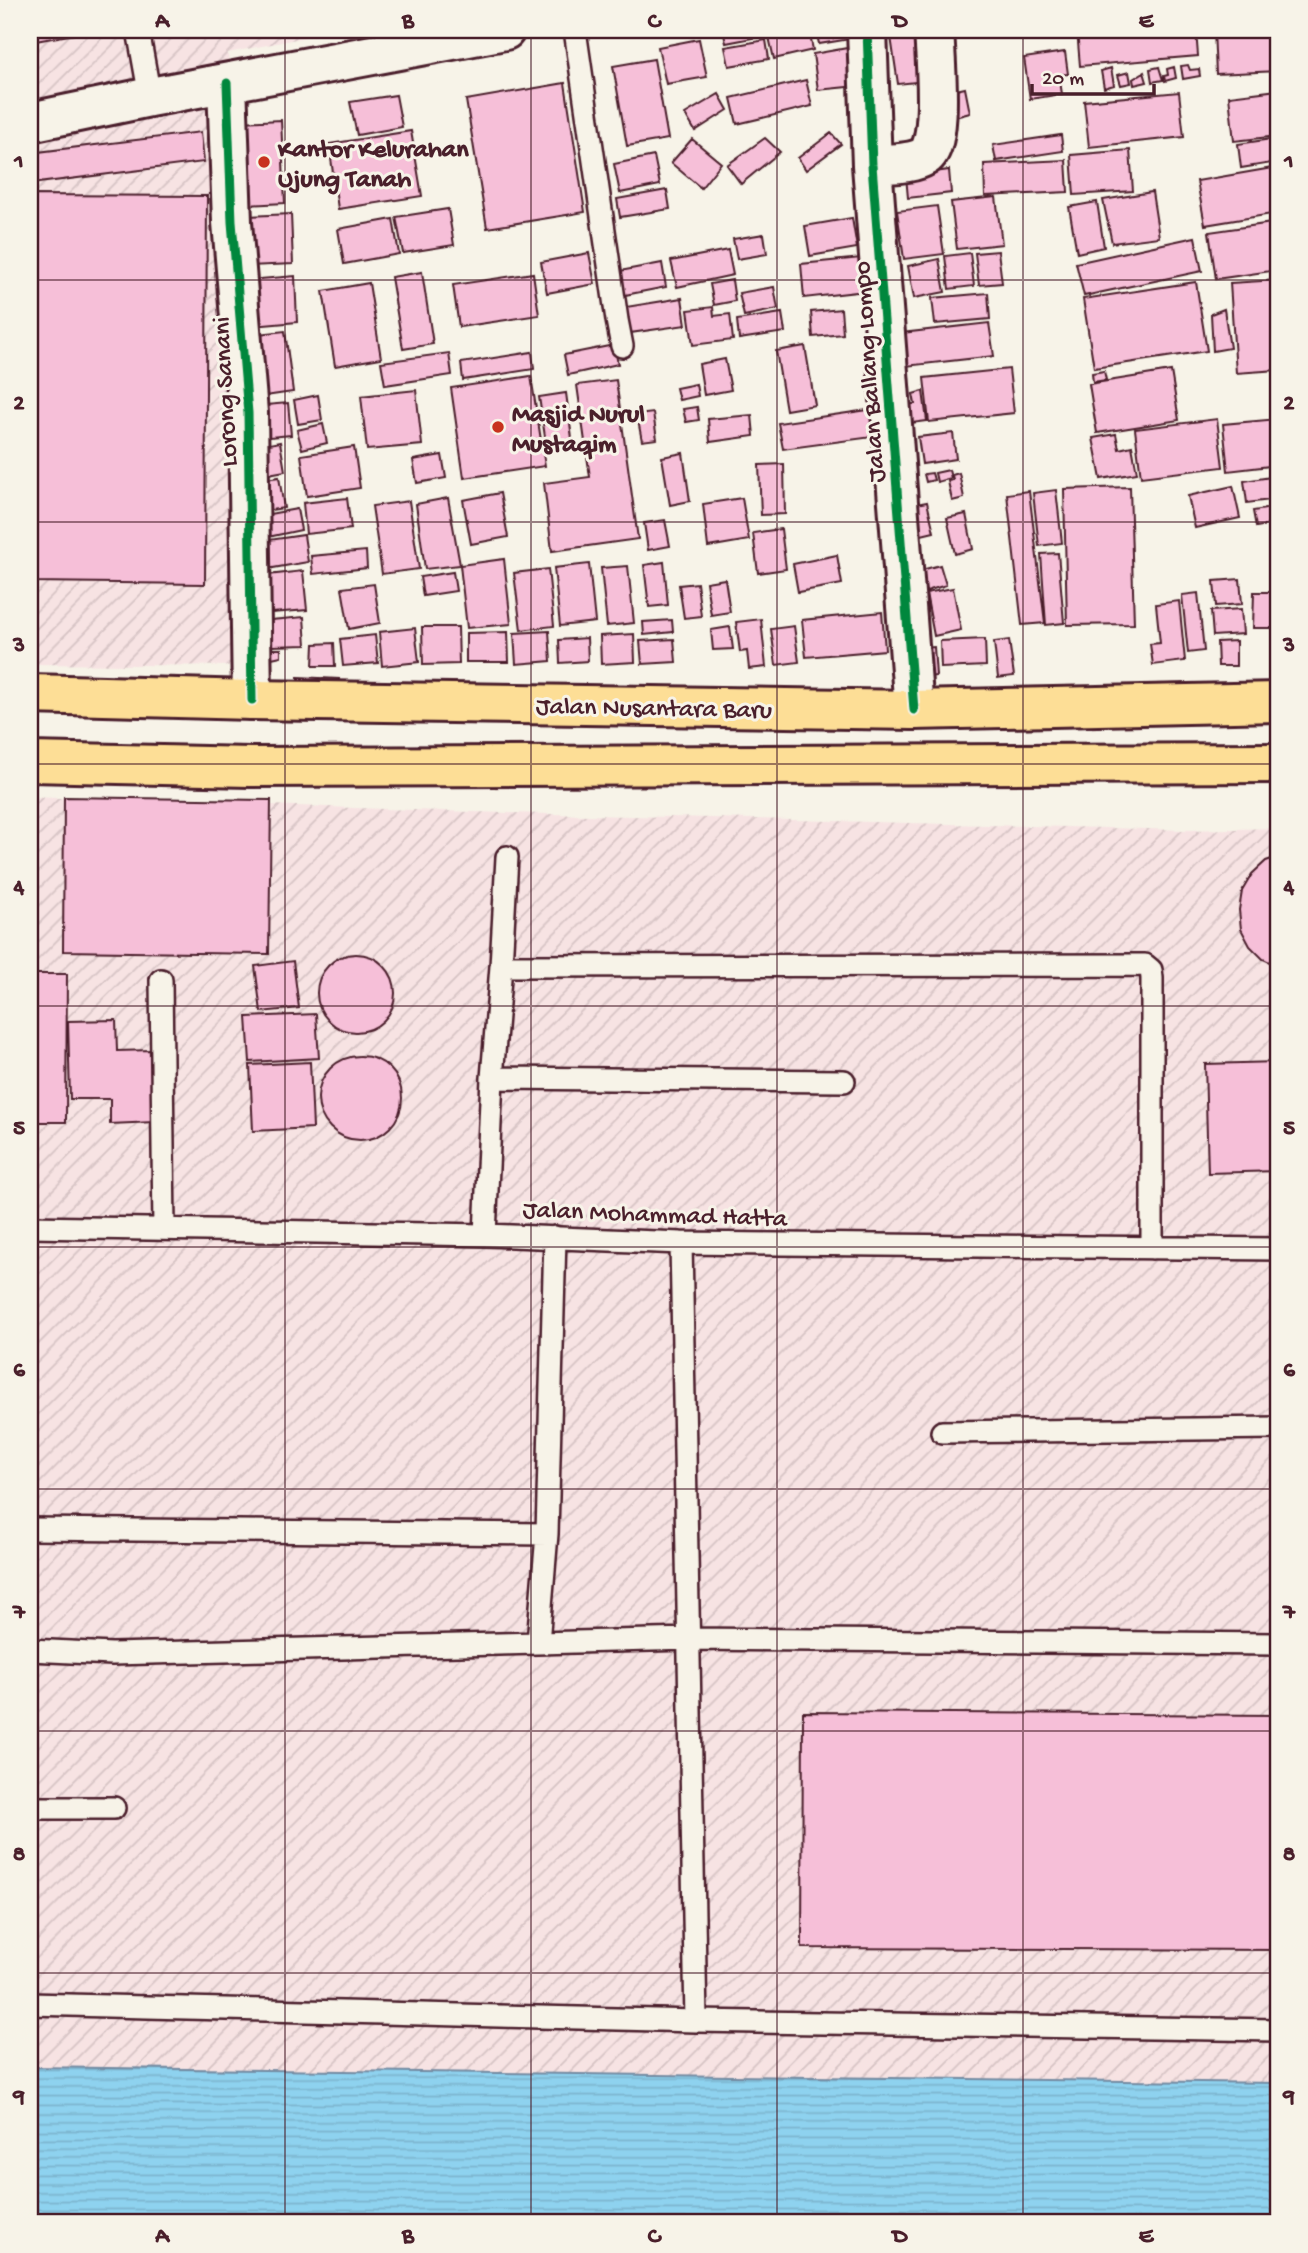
<svg xmlns="http://www.w3.org/2000/svg" width="1308" height="2253" viewBox="0 0 1308 2253" font-family="'Gochi Hand',sans-serif">
	<style>
		.industrial { fill: url(#industrial-furrows) }
		.water { fill: url(#water-rules); stroke: #738aa1; stroke-width: 2 }
		.building { fill: #f6bfd8; stroke: #4a1f2b; stroke-width: 2 }
		.lines { fill: none; stroke-linecap: round; stroke-linejoin: round }
		.lane-casing { stroke: #4a1f2b; stroke-width: 26 }
		.street-casing { stroke: #4a1f2b; stroke-width: 44 }
		.highway-casing { stroke: #4a1f2b; stroke-width: 44 }
		.lane { stroke: #f7f3e8; stroke-width: 21 }
		.street { stroke: #f7f3e8; stroke-width: 38 }
		.highway { stroke: #fdde96; stroke-width: 38 }
		.cycleway-casing { stroke: #f7f3e8; stroke-width: 13 }
		.cycleway { stroke: #00873e; stroke-width: 9 }
		.grid { fill: none; stroke: #4a1f2b; stroke-width: 2; stroke-opacity: 0.55 }
		.poi-dot { fill: #c8321e; stroke: #f7f3e8; stroke-width: 2.5 }
		.labels { text-anchor: middle; stroke-width: 6; stroke-linejoin: round; paint-order: stroke }
		.poi-label { font-size: 26px; font-weight: bold; fill: #4a1f2b; stroke: #f7f3e8; text-anchor: start }
		.street-label { font-size: 26px; fill: #4a1f2b; stroke: #f7f3e8 }
		.neatline { fill: none; stroke: #4a1f2b; stroke-width: 2.5 }
		.grid-label { font-size: 23px; text-anchor: middle; font-weight: bold; fill: #4a1f2b }
	</style>
	<defs>
		<pattern id="industrial-furrows" width="10" height="10" patternUnits="userSpaceOnUse" patternTransform="scale(1.75)"><rect width="10" height="10" fill="#f7e3e3"/><path d="M-1 1l2-2M0 10L10 0M9 11l2-2" fill="none" stroke="#d5c2c3"/></pattern>
		<pattern id="water-rules" width="6" height="5" patternUnits="userSpaceOnUse" patternTransform="scale(1.75)"><rect width="6" height="5" fill="#8ed2ef"/><path d="M0 2.5h6" fill="none" stroke="#7cb4cd"/></pattern>
	</defs>
	<rect width="100%" height="100%" fill="#f7f3e8"/>
	<filter id="ink" filterUnits="userSpaceOnUse"><feTurbulence type="fractalNoise" baseFrequency=".0143" numOctaves="2"/><feDisplacementMap in="SourceGraphic" scale="14" xChannelSelector="R" yChannelSelector="G"/><feConvolveMatrix kernelMatrix="1 2 1 2 8 2 1 2 1" color-interpolation-filters="sRGB"/></filter>
	<g filter="url(#ink)">
		<path class="industrial" d="M30,30h310l-112,23 14,182 -1,431 -211,-2z
			M30,797l442,15 714,18 92,-2v1255l-1248,-16z"/>
		<path class="water" d="M30,2067l1248,16v140h-1248z"/>
		<path class="building" d="M30,30h56v2l-56,10z
			M723,30h39l1,6 -37,7z
			M796,30h13l4,20 -39,9 -5,-22z
			M816,30h38l2,8 -37,6z
			M890,30h40l4,50 -36,4z
			M1023,30h37v1l-36,7z
			M1077,30h119l2,26 -118,10z
			M1214,30h64v41l-62,3z
			M699,39l8,38 -41,7 -8,-37z
			M766,40l3,19 -40,7 -4,-19z
			M853,47l4,39 -39,4 -5,-36z
			M1065,52l3,22 -9,1 3,19 -32,5 -6,-41z
			M654,59l14,80 -41,7 -14,-80z
			M1188,65l2,5 9,-1 1,7 -17,3 -2,-13z
			M1159,67l4,13 -11,2 -2,-13z
			M1174,67l2,11 -11,3 -1,-5 4,-1 -1,-6z
			M1111,68l3,17 -10,3 -3,-17z
			M1129,72l2,11 -10,2 -3,-10z
			M1144,72l3,10 -13,3 -1,-6z
			M806,80l6,26 -75,18 -6,-26z
			M565,83l20,129 -98,16 -21,-128z
			M965,88l5,25 -15,4 -12,-24z
			M1278,90v46l-44,5 -5,-45z
			M1179,92l5,45 -95,10 -5,-46z
			M719,94l9,16 -33,21 -10,-17z
			M396,95l6,32 -45,8 -7,-33z
			M281,120l4,83 -38,2 -5,-83z
			M411,131l11,65 -84,13 -9,-65z
			M201,132l3,30 -174,22v-31z
			M831,133l10,11 -35,26 -8,-12z
			M1061,135l2,16 -67,10 -3,-16z
			M765,138l15,14 -39,32 -14,-19z
			M1278,138v24l-37,6 -3,-24z
			M692,139l29,24 -20,25 -30,-25z
			M1130,150l3,41 -59,4 -3,-40z
			M654,156l6,29 -40,8 -6,-29z
			M1066,160l2,32 -83,4 -1,-32z
			M1278,167v46l-73,12 -8,-44z
			M949,170l2,23 -43,5 -2,-22z
			M667,190l3,19 -50,8 -3,-18z
			M1152,192l7,45 -47,6 -9,-43z
			M30,195l177,1 -2,388 -175,-2z
			M996,197l6,47 -45,5 -6,-47z
			M1097,202l7,45 -27,6 -8,-46z
			M937,206l7,48 -40,5 -7,-48z
			M448,209l6,36 -51,8 -7,-36z
			M291,214l2,50 -44,2 -1,-50z
			M852,218l5,30 -47,8 -5,-30z
			M393,219l6,35 -55,10 -6,-35z
			M1272,223l6,47 -62,9 -7,-47z
			M764,234l3,20 -30,5 -4,-20z
			M1195,237l7,34 -118,25 -8,-33z
			M728,250l5,25 -56,12 -6,-26z
			M998,251l4,32 -23,2 -4,-32z
			M589,253l6,31 -48,9 -6,-31z
			M970,253l4,33 -25,3 -4,-33z
			M861,258l4,33 -61,7 -3,-34z
			M939,259l6,33 -31,6 -6,-32z
			M662,263l4,24 -41,8 -5,-24z
			M422,272l11,72 -30,5 -12,-72z
			M533,273l6,42 -80,12 -6,-42z
			M295,276l2,46 -44,4 -4,-46z
			M732,280l3,21 -21,4 -4,-21z
			M1278,280v90l-42,3 -6,-90z
			M1196,282l11,69 -113,17 -11,-69z
			M369,283l12,75 -46,8 -12,-75z
			M774,287l4,22 -34,7 -5,-23z
			M988,293l2,26 -55,5 -3,-26z
			M682,298l4,27 -56,8 -4,-26z
			M713,307l1,9 16,-2 3,26 -40,5 -5,-35z
			M841,309l2,25 -30,3 -2,-25z
			M1224,309l6,39 -17,3 -2,-37z
			M782,313l3,19 -46,7 -2,-19z
			M989,323l5,33 -88,10 -4,-33z
			M285,331l8,61 -35,5 -8,-62z
			M614,345l4,19 -50,11 -4,-20z
			M805,346l10,59 -29,5 -10,-59z
			M532,352l2,17 -71,11 -2,-17z
			M449,353l3,22 -67,10 -4,-23z
			M725,359l6,31 -27,5 -5,-31z
			M1009,369l5,44 -85,9 -5,-44z
			M1104,371l2,9 -13,2 -1,-9z
			M1171,371l8,49 -82,13 -8,-49z
			M531,376l14,90 -81,12 -13,-90z
			M616,380l22,159 -86,12 -8,-68 46,-6 -13,-92z
			M696,384l2,12 -19,4 -3,-12z
			M416,390l6,55 -55,5 -6,-54z
			M923,391l4,30 -15,2 -3,-19h6l-2,-10z
			M566,393l7,53 -26,4 -8,-53z
			M318,395l4,25 -24,4 -4,-24z
			M288,403l3,32 -32,3 -4,-32z
			M697,407l2,13 -13,2 -3,-13z
			M875,409l5,27 -97,13 -5,-26z
			M653,413l4,26 -15,2 -5,-26z
			M752,415l2,21 -44,6 -2,-23z
			M1217,419l6,48 -82,10 -6,-48z
			M1278,419v46l-50,6 -5,-47z
			M323,424l4,19 -25,6 -5,-19z
			M953,433l3,26 -34,5 -4,-27z
			M1116,434l3,15 13,-3 5,27 -36,6 -8,-41z
			M280,442l5,29 -22,4 -4,-29z
			M354,447l6,41 -53,8 -6,-41z
			M683,453l7,48 -20,4 -8,-48z
			M442,455l4,23 -29,5 -4,-23z
			M784,464l1,50 -24,1 -2,-50z
			M949,470l2,8 -14,4 -2,-9z
			M932,473l2,7 -8,2 -2,-8z
			M959,473l5,25 -12,3 -4,-20 5,-1 -1,-5z
			M1278,476v23l-31,4 -3,-22z
			M279,477l5,31 -20,3 -5,-31z
			M1233,486l7,32 -45,10 -7,-32z
			M1130,487l4,137 -67,1 -3,-136z
			M1056,490l6,53 -23,3 -6,-53z
			M1029,491l16,132 -23,2 -15,-131z
			M500,493l8,44 -37,7 -8,-44z
			M347,498l4,31 -45,5 -3,-31z
			M448,498l12,67 -35,4 -9,-65z
			M742,498l7,42 -41,7 -5,-43z
			M409,501l10,68 -37,5 -10,-68z
			M927,502l7,30 -21,5 -7,-31z
			M1278,507v16l-22,4 -3,-16z
			M297,509l4,21 -33,7 -4,-22z
			M966,514l7,35 -18,5 -8,-36z
			M665,520l5,26 -22,4 -4,-27z
			M781,529l5,40 -28,4 -5,-40z
			M304,535l4,27 -41,7 -5,-28z
			M366,551l1,17 -54,6 -2,-18z
			M1058,553l6,70 -18,2 -5,-71z
			M837,555l5,29 -44,8 -5,-28z
			M504,559l7,65 -44,4 -7,-63z
			M664,562l4,43 -19,2 -5,-42z
			M589,564l6,58 -35,4 -6,-58z
			M940,565l6,20 -26,8 -6,-21z
			M628,566l6,57 -27,3 -6,-58z
			M548,569l6,57 -33,4 -7,-57z
			M303,571l4,39 -35,3 -4,-38z
			M453,572l3,19 -33,5 -3,-19z
			M725,579l5,33 -19,3 -5,-33z
			M1240,579l2,25 -26,2 -2,-25z
			M697,583l4,33 -17,2 -5,-33z
			M374,584l6,39 -31,6 -7,-41z
			M953,588l8,42 -27,6 -8,-43z
			M1254,592h24v36h-25z
			M1198,593l6,58 -16,2 -6,-58z
			M1179,601l6,60 -32,4 -3,-21 10,-1 -4,-39z
			M1241,609l2,25 -30,2 -2,-25z
			M882,612l3,38 -79,7 -4,-37z
			M304,617l2,28 -34,1 -1,-26z
			M761,619l5,48 -17,2 -2,-18 -7,1 -4,-30z
			M672,620l1,12 -29,3 -1,-13z
			M794,626l5,36 -23,3 -5,-36z
			M422,627h36l1,37 -36,1z
			M730,627l3,22 -20,1 -2,-20z
			M415,628l4,34 -37,4 -3,-34z
			M549,631l2,30 -35,3 -2,-31z
			M508,632l1,30h-43v-29z
			M634,634l1,28 -34,2 -1,-28z
			M375,635l3,28 -35,3 -3,-27z
			M587,638l1,23 -28,2 -1,-23z
			M674,639l2,23 -34,2 -2,-23z
			M985,639l1,27 -45,2 -1,-27z
			M1009,640l5,36 -16,2 -4,-36z
			M1236,641v25h-18l-1,-24z
			M334,643l1,23h-22l1,-22z
			M934,647l2,29 -21,3 -3,-30z
			M272,649h9v7l-9,2z
			M298,677l41,2v17l-41,-2z
			M64,797l207,3 -2,154 -206,-3z
			M1278,857v109l-15,-7 -13,-13 -9,-17 -2,-19 3,-19 10,-17 14,-13z
			M317 993a39 39 0 1 1 78 0a39 39 0 1 1-78 0Z
			M293,961l6,47 -38,4 -6,-46z
			M30,974h37l-1,148h-36z
			M316,1014l3,44 -69,4 -3,-45z
			M116,1020l1,31 35,-1 3,72 -45,2v-25h-40l-2,-78z
			M318 1098a42 42 0 1 1 84 0a42 42 0 1 1-84 0Z
			M310,1062l3,66 -60,3 -3,-66z
			M1278,1062v109l-70,2 -3,-109z
			M803,1712l475,3v235l-476,-2z"/>
		<g class="lines">
			<g class="lane-casing">
				<path id="lane" d="M138,30l12,67
					M575,30l42,290 5,26
					M501,966l644,-1 6,5 1,8v270
					M161,980l3,249
					M492,1078l352,3
					M30,1227l455,8 196,8 597,6
					M485,1235l7,-157 9,-112 6,-109
					M681,1243l15,778
					M942,1432l336,-4
					M30,1529l517,5
					M538,1643l9,-109 8,-297
					M30,1650l82,4 577,-15 589,5
					M30,1808h84
					M30,2004l666,17 582,9"/>
			</g>
			<g class="street-casing">
				<path id="street" d="M867,30l5,135 42,545
					M227,83l5,139 16,191 4,287
					M30,122l120,-25 355,-67
					M872,165c15,-2 39,0 53,-9 19,-12 10,-103 9,-126"/>
			</g>
			<g class="highway-casing">
				<path id="highway" d="M30,694l222,6 662,10 364,-8
					M30,762l220,5 1028,-4"/>
			</g>
			<use href="#lane" class="lane"/>
			<use href="#street" class="street"/>
			<use href="#highway" class="highway"/>
			<g class="cycleway-casing">
				<path id="cycleway" d="M867,30l5,135 42,545
					M227,83l5,139 16,191 4,287"/>
			</g>
			<use href="#cycleway" class="cycleway"/>
		</g>
	</g>
	<path class="grid" d="M285,30v2193M531,30v2193M777,30v2193M1023,30v2193M30,280h1248M30,522h1248M30,764h1248M30,1006h1248M30,1247h1248M30,1489h1248M30,1731h1248M30,1973h1248"/>
	<g class="poi-dot">
		<circle cx="264" cy="162" r="7"/>
		<circle cx="498" cy="427" r="7"/>
	</g>
	<g class="labels">
		<g class="poi-label">
			<text x="278" y="156">Kantor Kelurahan<tspan x="278" dy="30">Ujung Tanah</tspan></text>
			<text x="512" y="421">Masjid Nurul<tspan x="512" dy="30">Mustaqim</tspan></text>
		</g>
		<g class="street-label">
			<text transform="translate(867 372) rotate(-94)" y="9">Jalan Ballang Lompo</text>
			<text transform="translate(223 392) rotate(-93)" y="9">Lorong Sanani</text>
			<text transform="translate(654 706) rotate(1)" y="9">Jalan Nusantara Baru</text>
			<text transform="translate(655 1212) rotate(2)" y="9">Jalan Mohammad Hatta</text>
		</g>
	</g>
	<rect width="1308" height="2253" fill="none" stroke="#f7f3e8" stroke-width="77"/>
	<path d="M1032 84v10h122v-10" fill="none" stroke="#4a1f2b" stroke-width="3.5"/>
	<text x="1042" y="84" font-size="21" fill="#4a1f2b" stroke="#f7f3e8" stroke-width="5" paint-order="stroke">20 m</text>
	<rect x="38" y="38" width="1232" height="2176" class="neatline"/>
	<g class="grid-label">
		<text x="162" y="27">A</text>
		<text x="408" y="27">B</text>
		<text x="654" y="27">C</text>
		<text x="900" y="27">D</text>
		<text x="1146" y="27">E</text>
		<text x="19" y="167">1</text>
		<text x="1289" y="167">1</text>
		<text x="19" y="409">2</text>
		<text x="1289" y="409">2</text>
		<text x="19" y="651">3</text>
		<text x="1289" y="651">3</text>
		<text x="19" y="893">4</text>
		<text x="1289" y="893">4</text>
		<text x="19" y="1134">5</text>
		<text x="1289" y="1134">5</text>
		<text x="19" y="1376">6</text>
		<text x="1289" y="1376">6</text>
		<text x="19" y="1618">7</text>
		<text x="1289" y="1618">7</text>
		<text x="19" y="1860">8</text>
		<text x="1289" y="1860">8</text>
		<text x="19" y="2102">9</text>
		<text x="1289" y="2102">9</text>
		<text x="162" y="2242">A</text>
		<text x="408" y="2242">B</text>
		<text x="654" y="2242">C</text>
		<text x="900" y="2242">D</text>
		<text x="1146" y="2242">E</text>
	</g>
</svg>
